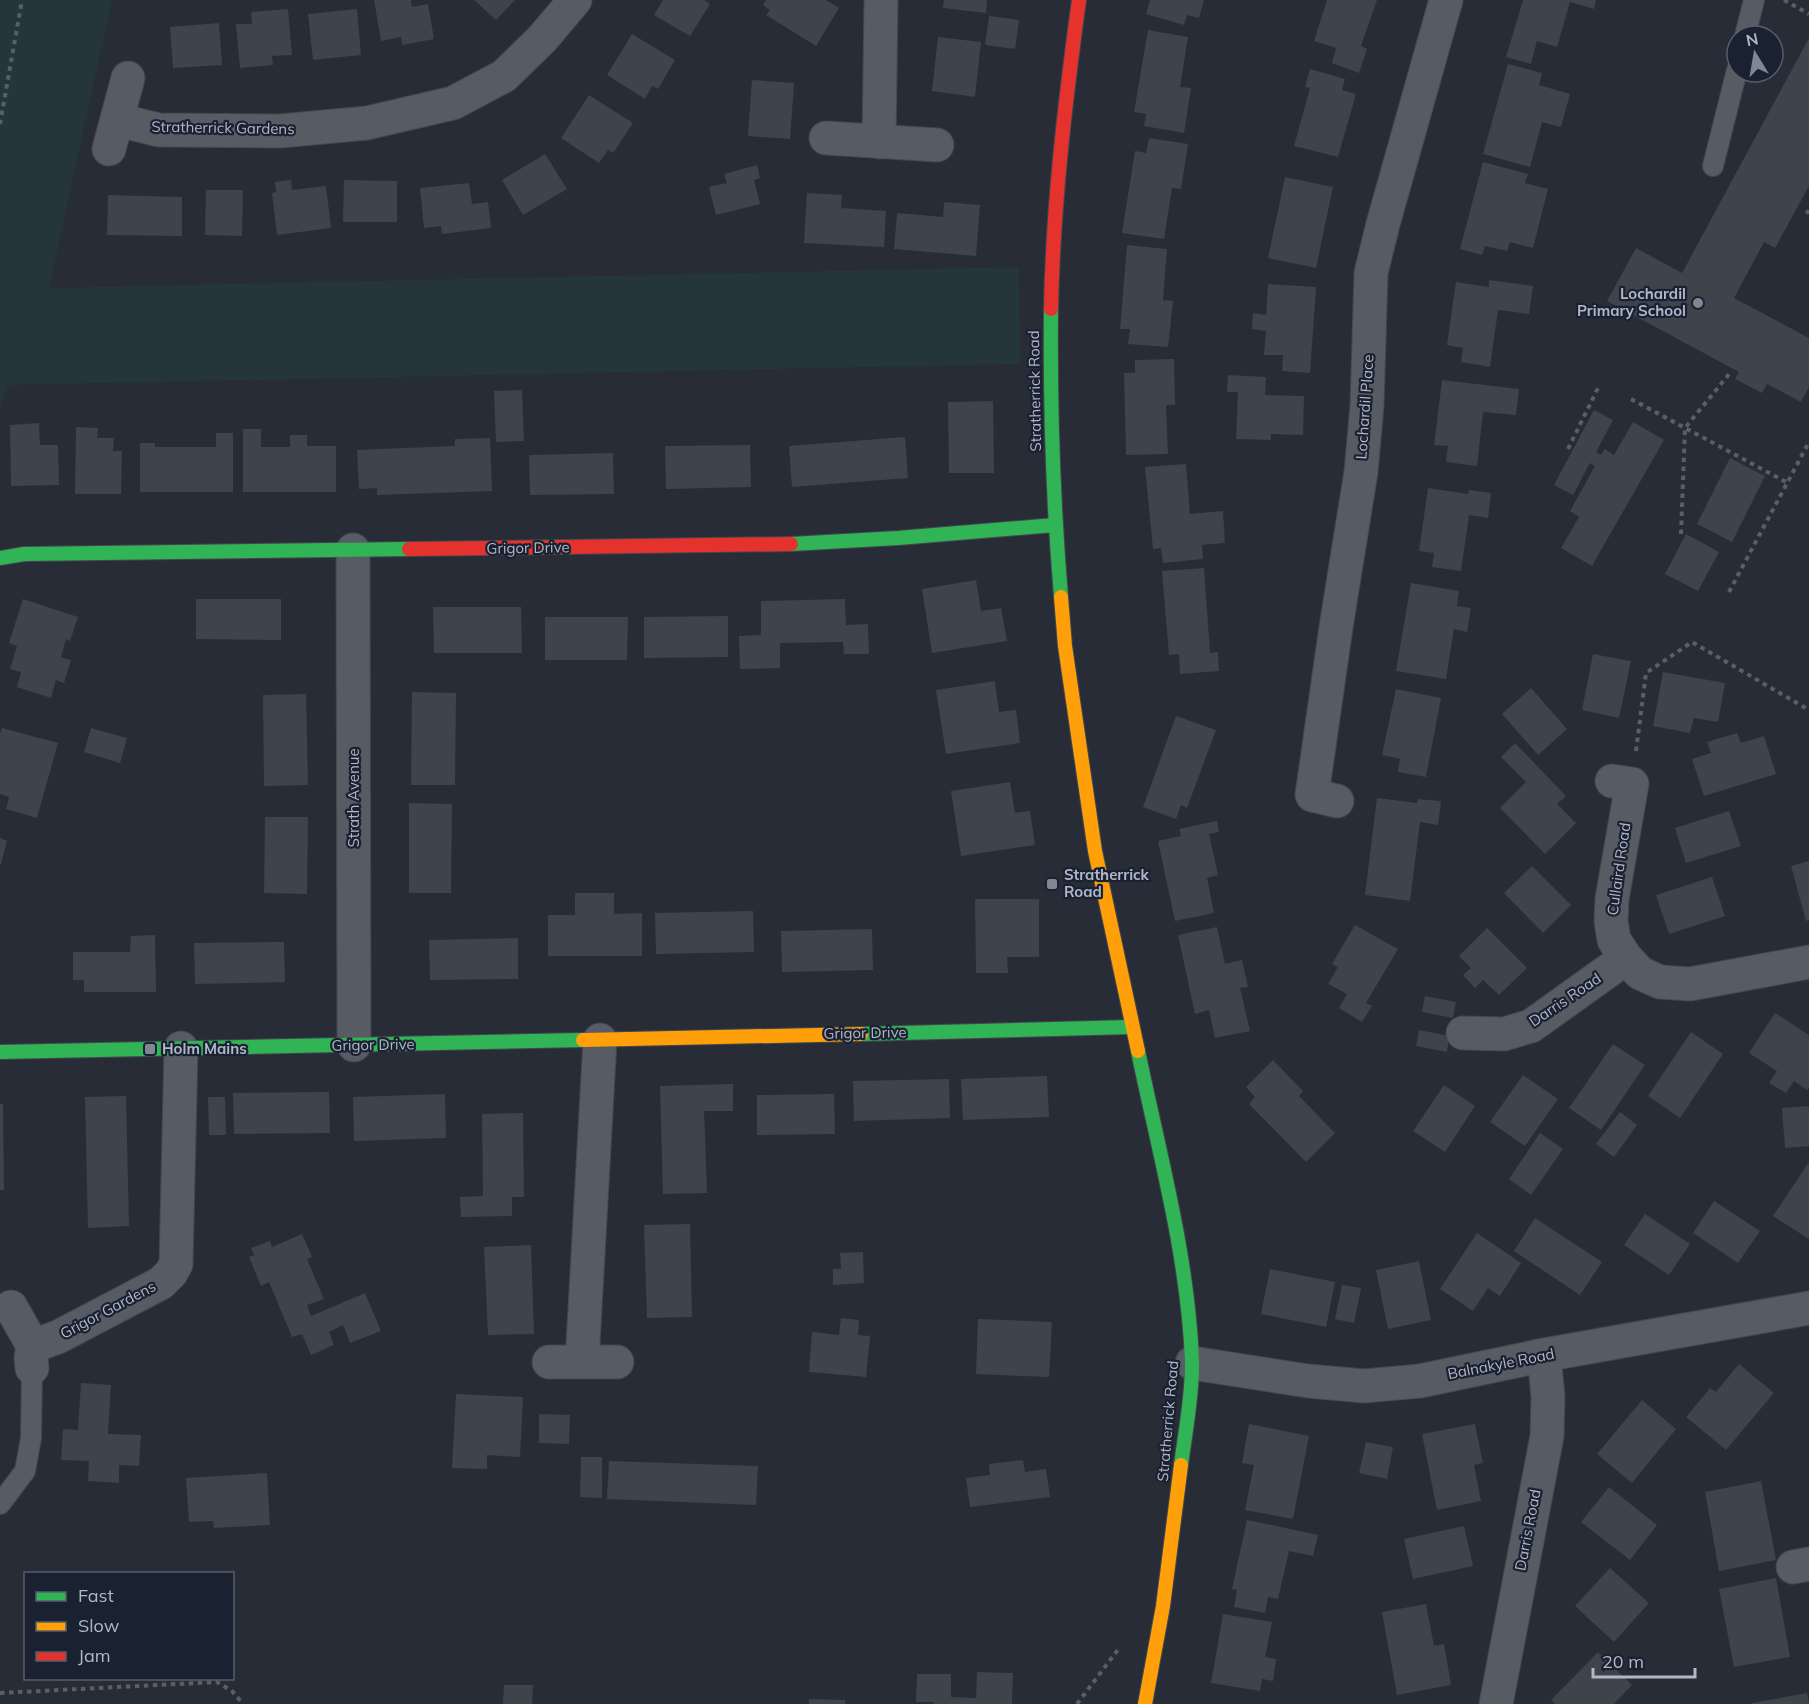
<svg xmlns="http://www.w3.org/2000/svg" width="1809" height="1704" viewBox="0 0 1809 1704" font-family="Mulish,sans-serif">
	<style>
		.green { fill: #24363c }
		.building { fill: #3f434c }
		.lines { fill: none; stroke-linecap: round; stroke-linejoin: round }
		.lane-casing { stroke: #43474f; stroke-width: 22 }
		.street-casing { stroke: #43474f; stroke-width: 35 }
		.fast-casing { stroke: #43474f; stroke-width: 16 }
		.slow-casing { stroke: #43474f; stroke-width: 16 }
		.jam-casing { stroke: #43474f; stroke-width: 16 }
		.path { stroke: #5a5f67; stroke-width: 4; stroke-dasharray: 4.5 4.5; stroke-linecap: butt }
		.lane { stroke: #575b64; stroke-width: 20 }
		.street { stroke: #575b64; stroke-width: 33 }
		.fast { stroke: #30b455; stroke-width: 14 }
		.slow { stroke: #ff9f0a; stroke-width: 14 }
		.jam { stroke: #e5322d; stroke-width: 14 }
		.poi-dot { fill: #808695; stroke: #1a2231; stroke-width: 2 }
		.labels { text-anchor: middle; stroke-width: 4.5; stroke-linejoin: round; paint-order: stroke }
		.street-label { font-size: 15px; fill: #b0b7c8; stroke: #1a2231 }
		.poi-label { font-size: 15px; font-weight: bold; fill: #b0b7c8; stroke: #1a2231; text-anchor: start }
	</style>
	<rect width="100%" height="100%" fill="#272c36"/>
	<path class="green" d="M0,0h112l-63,288 970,-21 1,97 -1012,21 -8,26z"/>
	<path class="building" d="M374,0h37l1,7 16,-3 6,35 -32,6 -1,-8 -20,4z
		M474,0h41l-19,20z
		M663,0h41l6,4 -20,32 -36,-21z
		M766,0h60l13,8 -23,38 -50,-31 4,-5 -7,-5z
		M944,0h43l-1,13 -43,-5z
		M1150,0h54l-5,18 -12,-3 -3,10 -38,-11z
		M1327,0h50l-16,46 6,3 -8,24 -27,-10 4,-15 -22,-7z
		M1523,0h73l-2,9 -24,-7 -13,45 -20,-6 -6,23 -25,-7z
		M288,9l4,46 -20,1 1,9 -33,3 -4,-44h16l-1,-12z
		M357,9l4,46 -48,5 -5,-46z
		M989,16l30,4 -4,29 -30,-4z
		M219,23l3,42 -49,3 -3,-41z
		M1148,30l40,7 -8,50 11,1 -7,45 -40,-7 2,-12 -12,-2z
		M632,34l43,26 -17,29 -6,-3 -7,13 -38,-24z
		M938,37l43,5 -6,55 -43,-6z
		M1809,38v148l-34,62 -11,-6 -30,56 75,40v49l-8,15 -34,-18 -5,9 -27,-14 4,-7 -132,-71 29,-53 46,25z
		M1508,64l34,9 -3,12 31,9 -9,33 -19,-5 -12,45 -47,-13z
		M1310,69l35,10 -3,11 14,4 -18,63 -44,-11 16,-58 -5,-1z
		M752,80l42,3 -4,56 -42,-3z
		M589,95l44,28 -20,30 -5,-3 -9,13 -38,-25z
		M1149,138l39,6 -7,45 -9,-1 -8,51 -42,-6 13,-82 11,2z
		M545,154l22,35 -44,26 -21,-35z
		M1483,162l45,12 -3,9 23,6 -15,59 -23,-6 -3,9 -22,-5 -3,9 -22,-6z
		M757,165l3,13 -6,2 6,24 -44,11 -7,-28 18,-4 -3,-9z
		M1285,177l48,10 -17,81 -48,-10z
		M291,180l1,10 34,-4 5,42 -54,7 -5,-42 4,-1 -1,-10z
		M344,180l53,1v41h-54z
		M469,183l3,21 16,-2 3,26 -49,6 -1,-8 -17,2 -4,-40z
		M206,190h37l-1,46 -37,-1z
		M807,193l35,2 -1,13 45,3 -2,36 -80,-4z
		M108,195l74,2v39l-75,-1z
		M944,202l36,3 -4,51 -82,-7 3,-36 46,4z
		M1127,245l40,4 -4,51 10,1 -5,46 -40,-3 2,-15h-10z
		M1489,280l44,6 -4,28 -31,-4 -8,57 -29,-5 2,-14 -16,-3 9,-63 33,5z
		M1268,284l48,3 -6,86 -28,-2 1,-16h-19l2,-24 -14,-2 1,-16 13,2z
		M1174,359l1,46h-9l2,49 -42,1 -2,-82h11v-13z
		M1228,375l38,2 -1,18 39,1 -1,39 -32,-1v6l-35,-1 2,-47h-11z
		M1442,380l77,9 -3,26 -33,-3 -6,54 -31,-4 2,-16 -14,-1z
		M522,390l2,51 -28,1 -2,-51z
		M993,401l1,72h-45l-1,-71z
		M1594,410l19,10 -17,32 5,3 4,-6 9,6 19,-33 31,18 -72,126 -31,-18 18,-31 -9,-6 25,-45 -5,-3 -17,32 -19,-10z
		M39,423l1,22h18l1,40 -48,1 -1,-61z
		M76,427l22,1 -1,10h17l-1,13h9l-1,43h-46z
		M243,429h18v18h29v-12h17v11h29v46h-93z
		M216,433h17v59h-93v-49h15v4h61z
		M905,437l3,41 -116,9 -3,-41z
		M490,438l2,53 -115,4v-7l-18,1 -2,-39 98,-4v-7z
		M750,445l1,42 -85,2 -1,-43z
		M613,453l1,41 -84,1 -1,-40z
		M1730,458l35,18 -33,66 -35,-18z
		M1186,464l4,50 33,-3 2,32 -23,2 1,14 -40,4 -2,-15 -8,1 -8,-82z
		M1428,488l40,6 1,-4 22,3 -3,25 -19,-3 -8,56 -29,-4 2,-14 -15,-2z
		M1686,534l33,18 -21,39 -33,-17z
		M1204,568l6,85 8,-1 1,19 -39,3 -1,-20 -10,1 -7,-84z
		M976,580l5,31 20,-3 6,33 -75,12 -10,-64z
		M1411,583l48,8 -2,15 14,2 -4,24 -13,-3 -8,50 -50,-8z
		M23,599l55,18 -8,24 -4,-2 -5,18 10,3 -7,23 -8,-3 -5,18 -34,-11 4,-15 -11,-3 7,-23 -8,-3z
		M196,599h85v41l-85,-1z
		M845,599l1,26 22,-1 1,30h-25l-1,-12 -63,1v25l-40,1 -1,-33 22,-1v-34z
		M433,607h88l1,46h-88z
		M728,616v41l-84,1v-41z
		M545,617h83l-1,43h-82z
		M1593,654l38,7 -12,57 -37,-8z
		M1663,672l62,11 -7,39 -24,-4 -4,15 -37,-7z
		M995,681l4,31 17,-2 4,33 -74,11 -10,-64z
		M1531,688l36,41 -29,26 -36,-41z
		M1396,689l45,9 -15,79 -28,-5 2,-13 -18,-4z
		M412,692l44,1 -1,92h-44z
		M306,694l2,91 -44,1 -1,-91z
		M1176,716l40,14 -29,78 -6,-3 -5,14 -33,-12z
		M2,728l56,15 -21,75 -31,-9 3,-12 -9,-3v-60z
		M91,728l36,10 -7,25 -36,-11z
		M1737,733l4,10 23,-7 12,38 -72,22 -12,-37 19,-6 -4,-11z
		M1515,743l51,53 -9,8 19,19 -31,31 -45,-46 26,-26 -25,-25z
		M1010,782l5,31 15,-2 5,34 -74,11 -10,-65z
		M1377,798l40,5 1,-4 23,2 -3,24 -18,-3 -10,79 -45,-6z
		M409,803l43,1 -1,89h-42z
		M1729,811l12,35 -55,17 -11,-35z
		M265,817h43l-1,77 -43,-1z
		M1217,821l2,11 -10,2 9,41 -11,3 7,35 -39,8 -17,-80 23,-5 -2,-7z
		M0,838l7,3 -6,23h-1z
		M1809,861v59l-3,1 -15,-55z
		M1532,866l39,39 -28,28 -39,-40z
		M1712,877l13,39 -56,18 -13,-39z
		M575,893h39v21l28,-1v43h-94v-41h27z
		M975,899h64v58h-32l1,16h-32z
		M753,911l1,41 -98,2 -1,-41z
		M1355,925l43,24 -32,54 6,3 -10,16 -23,-14 8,-14 -19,-10 10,-17 -6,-3z
		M1217,927l8,37 17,-4 6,27 -8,1 10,43 -35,7 -6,-28 -14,4 -17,-79z
		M1487,928l40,40 -28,27 -16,-15 -8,8 -12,-13 8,-7 -12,-12z
		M872,929l1,41 -91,2 -1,-41z
		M155,935l1,57h-72v-12h-11v-28h57l1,-16z
		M518,938v41l-88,1 -1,-40z
		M284,942l1,40 -90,2 -1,-41z
		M1425,996l31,6 -3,16 -31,-6z
		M1775,1013l34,22v52l-2,3 -13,-9 -8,12 -17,-10 8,-12 -28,-18z
		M1419,1030l30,6 -2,16 -31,-6z
		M1691,1032l32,22 -43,64 -32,-22z
		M1613,1044l32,21 -44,65 -32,-22z
		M1273,1060l30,31 -4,5 36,37 -29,29 -57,-58 6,-7 -9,-10z
		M1523,1075l35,24 -33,47 -35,-24z
		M1047,1076l2,41 -86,3 -2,-41z
		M949,1079l1,39 -96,3 -1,-40z
		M733,1084v27h-29l3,82 -44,1 -3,-108z
		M1444,1085l31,21 -30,46 -32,-21z
		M329,1092l1,41 -96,1 -1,-41z
		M445,1094l1,44 -92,3 -1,-44z
		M834,1094l1,40 -78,1v-40z
		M126,1096l3,130 -41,2 -3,-131z
		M208,1097h17l1,38h-17z
		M0,1104h3l1,86h-4z
		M1809,1106v40l-24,2 -3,-40z
		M1620,1112l17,13 -23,32 -18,-13z
		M523,1113l1,84h-12v19l-51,1 -1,-20 23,-1 -1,-82z
		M1540,1133l23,16 -32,46 -22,-16z
		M1809,1162v77l-36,-23z
		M1714,1201l46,30 -22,32 -45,-30z
		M1645,1214l45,30 -21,31 -45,-30z
		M1535,1218l67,44 -22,33 -66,-44z
		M690,1224l2,93 -45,1 -3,-93z
		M1477,1233l44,30 -21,33 -12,-8 -15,23 -33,-22z
		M302,1234l10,23 -5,2 17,40 -17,6 4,11 54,-23 16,38 -31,12 -7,-18 -14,7 5,13 -23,10 -9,-21 -10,3 -23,-55 -8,4 -12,-29 5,-2 -3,-7 19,-7 2,6z
		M531,1245l3,89 -46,1 -4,-88z
		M863,1252l1,31 -31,2v-16h8l-1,-16z
		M1419,1261l12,59 -43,9 -12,-59z
		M1270,1269l65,13 -9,45 -65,-13z
		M1342,1285l19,3 -7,35 -19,-4z
		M841,1318l18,2 -1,15 12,1 -4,41 -57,-5 3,-40 27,3z
		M978,1319l74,3 -3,55 -73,-3z
		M1739,1364l35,29 -48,57 -40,-33 24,-29 6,4z
		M81,1383l30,2 -3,49 33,1 -2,31 -20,-1v18l-31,-2 1,-20 -28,-1 2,-31 15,1z
		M456,1394l67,3 -3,60 -33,-2v14l-35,-1z
		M1642,1400l34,29 -44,54 -35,-29z
		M539,1414l31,1 -1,29 -30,-1z
		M1249,1424l60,12 -16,83 -48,-9 9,-45 -12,-2z
		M1475,1424l8,39 -9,2 7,36 -44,9 -15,-76z
		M1366,1442l27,5 -6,32 -28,-6z
		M581,1457h21v41l-22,-1z
		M1023,1460l2,12 21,-3 4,28 -80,10 -4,-29 24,-3 -1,-11z
		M609,1461l149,5 -2,39 -149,-6z
		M267,1473l3,52 -56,3 -1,-7 -24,1 -3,-44z
		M1761,1481l15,79 -57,11 -14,-79z
		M1609,1487l48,38 -27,35 -49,-38z
		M1247,1520l71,15 -5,21 -24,-5 -11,48 -10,-2 -3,16 -31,-6 3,-17 -5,-1z
		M1464,1526l9,40 -60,13 -9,-40z
		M1610,1568l39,35 -35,39 -39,-36z
		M1776,1578l14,79 -56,10 -15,-78z
		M1426,1604l8,42 10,-2 7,41 -54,10 -15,-83z
		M1223,1614l49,8 -7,35 11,2 -3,22 -11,-2 -2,12 -49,-8z
		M1598,1652l34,33 -18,19h-59l-4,-4z
		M977,1672l36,1 -1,31h-78v-2h-18l1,-28h34v23l25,1z
		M504,1685h29l-1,19h-29z
		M1807,1693l2,11h-57v-1z
		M809,1699l36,1v4h-36z"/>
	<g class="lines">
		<g class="lane-casing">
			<path id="lane" d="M1745,36l9,-36
				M1713,166l24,-96
				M0,1504l25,-33 6,-33 1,-70"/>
		</g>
		<g class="street-casing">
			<path id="street" d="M118,120l41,10 121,1 87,-8 86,-20 51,-27 38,-37 33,-39
				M826,138l111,7
				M879,142l2,-142
				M109,149l19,-71
				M353,550l1,495
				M1612,781l20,3 -20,115 -1,22 3,19 12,18 14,15 20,9 30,2 119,-22
				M1337,801l-25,-6 24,-168 25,-155 6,-66 4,-133 12,-49 63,-224
				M1463,1033l41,1 27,-8 95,-68
				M11,1307l22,39
				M549,1362h68
				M582,1362l18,-322
				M1192,1363l116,18 56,5 56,-5 124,-26 265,-47
				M32,1368l-1,-10 2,-12 25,-9 103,-54 10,-10 5,-9 5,-216
				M1793,1567l16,-3
				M1496,1704l51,-268 1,-39 -4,-42"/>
		</g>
		<g class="fast-casing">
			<path id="fast" d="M1051,309c-1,96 2,192 10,288
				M791,544l107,-6 157,-13
				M0,558l24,-4 385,-5
				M861,1034l270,-7
				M1138,1051c21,102 50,205 54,310 1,31 -7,73 -11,104
				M0,1052l583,-12"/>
		</g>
		<g class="slow-casing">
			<path id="slow" d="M1061,597l4,49 30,205 43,200
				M583,1040l278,-6
				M1145,1704l18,-98 18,-141"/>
		</g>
		<g class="jam-casing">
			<path id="jam" d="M1051,309c2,-104 14,-206 28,-309
				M409,549l382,-5"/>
		</g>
		<path class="path" d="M1784,0l25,14
			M0,124l22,-124
			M1806,211l3,2
			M1631,399l155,83
			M1568,449l31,-63
			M1681,534l4,-106 45,-55
			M1729,592l80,-150
			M1636,751l10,-78 46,-31 117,68
			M0,1693l217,-11 15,9 11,13
			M1077,1704l43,-57"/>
		<use href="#lane" class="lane"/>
		<use href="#street" class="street"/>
		<use href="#fast" class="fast"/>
		<use href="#slow" class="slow"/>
		<use href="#jam" class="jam"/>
	</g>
	<g class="poi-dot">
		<circle cx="1698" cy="303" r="6"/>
		<rect x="1046" y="878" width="12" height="12" rx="3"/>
		<rect x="144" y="1043" width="12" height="12" rx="3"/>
	</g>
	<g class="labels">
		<g class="street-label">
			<text transform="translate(223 128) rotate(1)" y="5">Stratherrick Gardens</text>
			<text transform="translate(1035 391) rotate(-91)" y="5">Stratherrick Road</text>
			<text transform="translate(1365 407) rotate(-86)" y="5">Lochardil Place</text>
			<text transform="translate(528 548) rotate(-1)" y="5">Grigor Drive</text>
			<text transform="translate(354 798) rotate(-90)" y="5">Strath Avenue</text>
			<text transform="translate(1619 869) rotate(-82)" y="5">Cullaird Road</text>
			<text transform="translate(1565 1000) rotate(-34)" y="5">Darris Road</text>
			<text transform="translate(865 1033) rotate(-1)" y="5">Grigor Drive</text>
			<text transform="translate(373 1045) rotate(-1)" y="5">Grigor Drive</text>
			<text transform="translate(108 1310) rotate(-28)" y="5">Grigor Gardens</text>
			<text transform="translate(1501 1364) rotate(-11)" y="5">Balnakyle Road</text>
			<text transform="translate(1168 1421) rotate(-85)" y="5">Stratherrick Road</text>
			<text transform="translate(1528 1530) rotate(-79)" y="5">Darris Road</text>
		</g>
		<g class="poi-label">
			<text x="1686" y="299" text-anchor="end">Lochardil<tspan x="1686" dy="17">Primary School</tspan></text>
			<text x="1064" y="880">Stratherrick<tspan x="1064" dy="17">Road</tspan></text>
			<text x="162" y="1054">Holm Mains</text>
		</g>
	</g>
	<rect x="24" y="1572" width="210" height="108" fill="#1a2231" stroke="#565e6d" stroke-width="1.5"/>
	<rect x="36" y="1592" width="30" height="9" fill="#30b455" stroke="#565e6d" stroke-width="1.5"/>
	<text x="78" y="1602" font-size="18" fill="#b0b7c8">Fast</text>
	<rect x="36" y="1622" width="30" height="9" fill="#ff9f0a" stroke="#565e6d" stroke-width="1.5"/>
	<text x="78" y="1632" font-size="18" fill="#b0b7c8">Slow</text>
	<rect x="36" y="1652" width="30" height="9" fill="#e5322d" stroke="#565e6d" stroke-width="1.5"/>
	<text x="78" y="1662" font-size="18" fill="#b0b7c8">Jam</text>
	<g transform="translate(1755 54) rotate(349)"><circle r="28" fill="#1a2231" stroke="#565e6d" stroke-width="1.5"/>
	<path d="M0-4.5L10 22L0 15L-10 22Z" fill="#808695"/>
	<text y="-9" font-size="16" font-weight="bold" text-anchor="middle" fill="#b0b7c8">N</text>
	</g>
	<path d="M1593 1668v9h102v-9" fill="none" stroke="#b0b7c8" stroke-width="3"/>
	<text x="1602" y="1668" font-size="18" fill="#b0b7c8" stroke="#1a2231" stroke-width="4.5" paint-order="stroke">20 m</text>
</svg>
